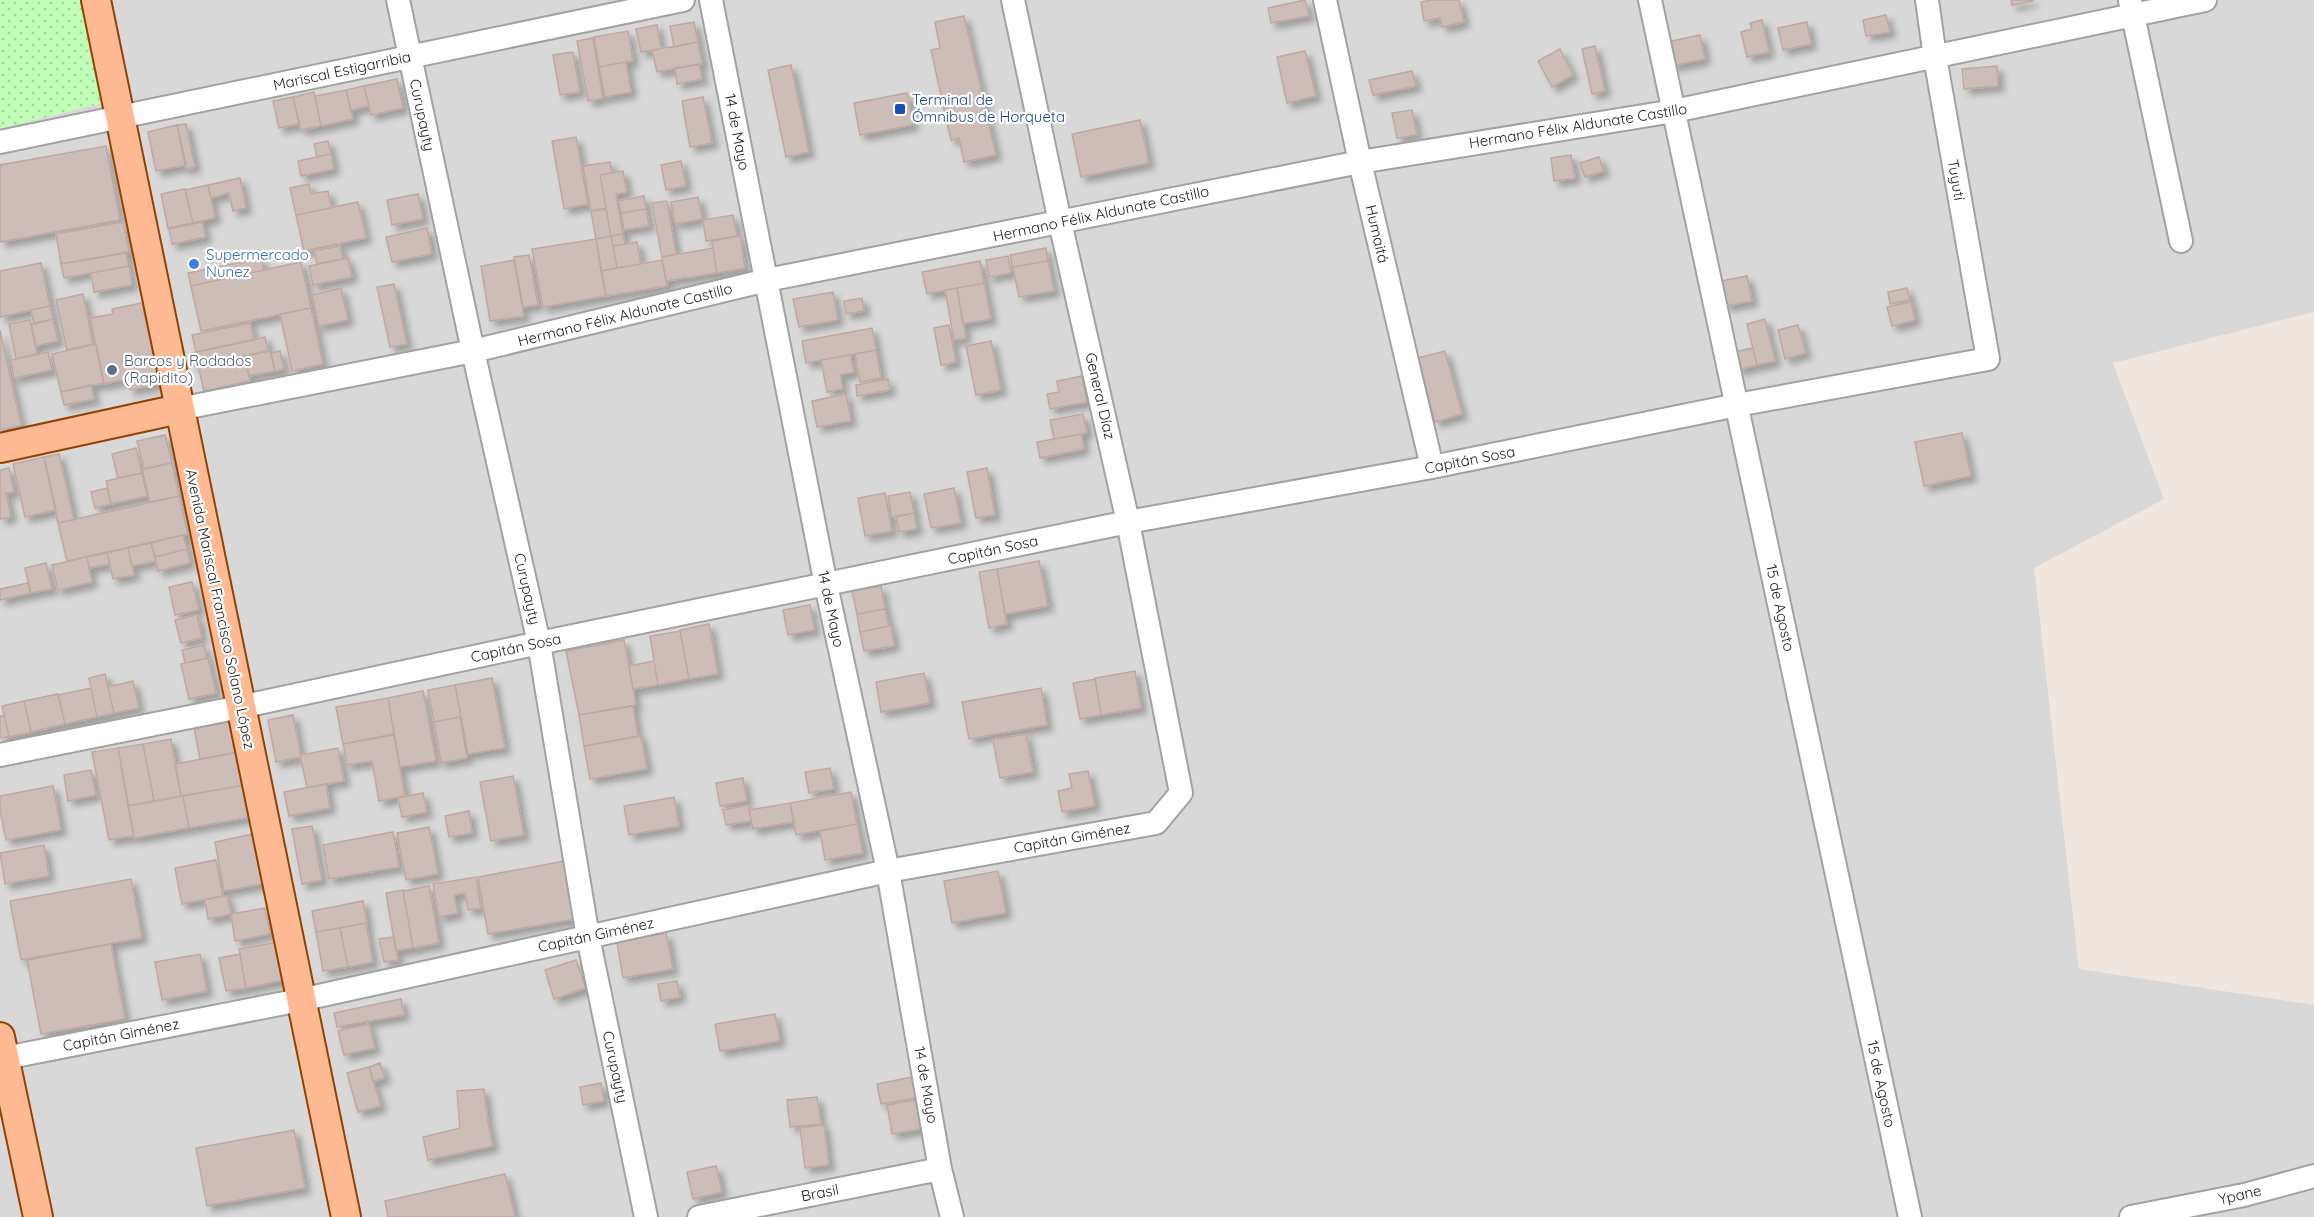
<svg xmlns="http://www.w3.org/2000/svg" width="2314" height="1217" viewBox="0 0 2314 1217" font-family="Quicksand,sans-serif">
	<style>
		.residential { fill: #d9d8d8 }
		.park { fill: url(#park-dots) }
		.building { fill: #cdbdb8; stroke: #c0a8a1; stroke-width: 1.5; filter: url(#shadow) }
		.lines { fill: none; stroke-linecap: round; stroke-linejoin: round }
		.minor-casing { stroke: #a2a2a2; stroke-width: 26 }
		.major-casing { stroke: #924200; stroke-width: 32 }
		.minor { stroke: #fff; stroke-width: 22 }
		.major { stroke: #ffb993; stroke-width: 28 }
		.transit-dot { fill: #1a4fb4; stroke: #fff; stroke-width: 2 }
		.shop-dot { fill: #3f7fe0; stroke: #fff; stroke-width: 2 }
		.service-dot { fill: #5c6f8a; stroke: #fff; stroke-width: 2 }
		.labels { text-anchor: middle; stroke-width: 4.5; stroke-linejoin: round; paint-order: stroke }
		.street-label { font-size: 15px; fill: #1b1b1b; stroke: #fff }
		.transit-label { font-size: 15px; fill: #164399; stroke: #fff; text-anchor: start }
		.shop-label { font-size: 15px; fill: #366cbe; stroke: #fff; text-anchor: start }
		.service-label { font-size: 15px; fill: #4e5e75; stroke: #fff; text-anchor: start }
	</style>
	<defs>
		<pattern id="park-dots" width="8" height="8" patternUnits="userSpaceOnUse" patternTransform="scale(1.5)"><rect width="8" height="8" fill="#c0fdb6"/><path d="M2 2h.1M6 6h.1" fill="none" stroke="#a4d89c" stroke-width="1.8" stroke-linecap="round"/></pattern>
		<filter id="shadow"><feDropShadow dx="5.5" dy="5.5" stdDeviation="3" flood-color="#0004"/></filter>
	</defs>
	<rect width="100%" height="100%" fill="#eee6df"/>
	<path class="residential" d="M0,0h2314v312l-201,51 51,136 -130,69 45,401 235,36v212h-2314z"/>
	<path class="park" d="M0,0h82l22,103 -104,26z"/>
	<path class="building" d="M1305,0l4,16 -38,7 -3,-15z
		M1431,0h28l5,22 -22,5 -2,-9 -16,3 -3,-19z
		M2011,0h22v1l-21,4z
		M1886,15l4,17 -24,4 -3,-16z
		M964,16l32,139 -32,7 -5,-24 -8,2 -20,-90 9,-2 -5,-26z
		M1762,20l7,32 -22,5 -6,-25 11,-3 -2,-6z
		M694,22l4,20 -24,5 -4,-21z
		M1807,22l4,22 -28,6 -5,-22z
		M657,25l4,24 -20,3 -5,-23z
		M628,31l5,30 -34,6 -5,-30z
		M1700,35l5,24 -33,7 -5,-24z
		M593,38l10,60 -15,3 -11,-60z
		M698,42l4,22 -45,8 -5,-22z
		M1595,46l10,45 -13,3 -10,-45z
		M1560,49l13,26 -21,12 -14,-26z
		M1305,51l11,45 -29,7 -10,-46z
		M573,52l7,40 -20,3 -7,-40z
		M626,62l5,30 -26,5 -6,-30z
		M699,64l3,15 -25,5 -2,-16z
		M791,65l18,87 -23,5 -18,-87z
		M1997,66l1,20 -34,3 -2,-20z
		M1412,71l4,15 -43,9 -4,-15z
		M397,79l6,29 -32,7 -7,-29z
		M364,86l5,20 -18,4 -5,-20z
		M346,90l7,29 -32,7 -6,-30z
		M314,92l7,34 -20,4 -8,-33z
		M907,93l6,32 -53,10 -6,-32z
		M293,97l6,27 -20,4 -6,-27z
		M703,97l9,46 -22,4 -8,-46z
		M1412,110l5,25 -20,3 -5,-25z
		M1140,120l9,43 -68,14 -9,-43z
		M186,124l9,43 -9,2 -9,-44z
		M177,125l9,40 -30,6 -8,-39z
		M576,137l12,67 -24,5 -12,-68z
		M328,141l3,13 -14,3 -3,-13z
		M106,146l14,74 -120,22v-77z
		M331,154l3,15 -33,7 -3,-15z
		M1571,155l4,23 -21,3 -3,-23z
		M1599,157l5,14 -19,6 -5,-14z
		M681,161l5,25 -20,4 -5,-25z
		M610,162l2,11 -12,2 6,33 -15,3 -8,-45z
		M623,171l4,21 -11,2 7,40 -12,2 -11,-61z
		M240,178l6,30 -13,3 -4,-18 -18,5 -3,-13z
		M309,184l2,10 17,-3 3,17 -35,7 -6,-27z
		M208,185l7,33 -22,5 -8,-33z
		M185,189l8,34 -25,5 -7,-34z
		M418,194l5,25 -31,6 -5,-25z
		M644,196l2,13 -25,4 -3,-12z
		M698,197l4,22 -27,5 -4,-22z
		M667,201l9,53 -14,3 -10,-54z
		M358,202l8,36 -62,13 -8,-36z
		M606,209l5,27 -15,3 -5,-28z
		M646,209l3,17 -25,4 -3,-17z
		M733,215l4,21 -31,5 -3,-21z
		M123,222l6,30 -68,12 -5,-30z
		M202,222l4,15 -34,7 -3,-15z
		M427,228l5,26 -40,8 -6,-25z
		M623,234l2,10 -12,2 -2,-10z
		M611,236l6,32 -16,3 -5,-32z
		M740,236l5,32 -28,5 -5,-32z
		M596,239l10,57 -63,11 -11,-58z
		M637,242l4,22 -24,4 -4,-22z
		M340,246l3,13 -26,5 -3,-13z
		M713,248l4,25 -51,8 -4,-24z
		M1046,248l2,13 -35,6 -3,-12z
		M126,253l3,13 -65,12 -3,-14z
		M529,255l9,50 -15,2 -9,-50z
		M1008,256l3,17 -22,4 -3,-17z
		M261,258l3,12 -73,16 -3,-13z
		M348,258l4,19 -39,8 -4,-19z
		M514,260l10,56 -34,5 -9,-55z
		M662,260l5,26 -61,10 -5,-25z
		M980,261l4,22 -57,11 -5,-22z
		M1048,261l6,30 -35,6 -6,-30z
		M301,262l10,46 -110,23 -10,-45z
		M41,263l9,43 -50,11v-46z
		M129,266l3,19 -38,7 -3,-19z
		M1747,276l5,25 -27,5 -4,-25z
		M984,283l7,36 -28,5 -6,-36z
		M394,284l13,60 -17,3 -13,-60z
		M341,288l7,32 -29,6 -7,-31z
		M957,288l9,50 -12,2 -9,-50z
		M1907,288l3,12 -20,4 -2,-12z
		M833,292l5,28 -39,7 -6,-28z
		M83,294l10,50 -26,6 -11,-50z
		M862,298l2,13 -18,3 -2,-13z
		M1911,302l4,18 -23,6 -5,-19z
		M142,303l18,81 -30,6 -3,-11 -23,5 -14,-66 23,-4 -1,-5z
		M50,306l3,13 -19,5 -3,-14z
		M311,308l12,56 -31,7 -12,-57z
		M53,319l5,22 -22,5 -5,-22z
		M1765,319l10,42 -18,4 -10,-41z
		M30,320l7,34 -21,5 -7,-35z
		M250,323l4,17 -58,12 -4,-17z
		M949,325l7,37 -15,3 -7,-37z
		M1798,325l8,28 -21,6 -7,-29z
		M872,328l4,22 -70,13 -4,-22z
		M0,330l21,95 -21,5z
		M265,337l3,14 -74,15 -3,-13z
		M991,341l10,49 -25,5 -10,-49z
		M96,344l8,39 -43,9 -9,-38z
		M1753,348l4,17 -19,5 -4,-18z
		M876,350l5,28 -21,4 -5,-28z
		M270,351l5,20 -26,5 -4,-20z
		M280,351l4,18 -9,2 -4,-18z
		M1445,351l17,63 -27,8 -17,-64z
		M48,352l4,18 -38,8 -3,-18z
		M850,355l4,17 -14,3 3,14 -16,3 -6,-32z
		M245,356l5,25 -46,10 -6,-26z
		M1082,376l5,26 -37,7 -3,-15 12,-2 -2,-11z
		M888,379l2,11 -33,6 -1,-11z
		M91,385l3,14 -30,6 -3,-13z
		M846,394l5,27 -34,6 -5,-26z
		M1083,414l4,19 -33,6 -4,-19z
		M1962,433l9,43 -47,10 -9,-44z
		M1081,434l3,15 -44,9 -3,-16z
		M165,435l7,28 -28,6 -7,-28z
		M136,448l6,25 -24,5 -6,-24z
		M59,454l15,66 -16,3 -14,-66z
		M44,457l12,53 -31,7 -12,-53z
		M172,463l7,33 -29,6 -8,-33z
		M9,468l5,24 -8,1 5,24 -11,2v-49z
		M987,468l8,47 -19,3 -9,-46z
		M142,473l5,23 -36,8 -5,-23z
		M107,488l4,16 -16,4 -4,-16z
		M954,488l7,35 -30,5 -7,-34z
		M910,492l4,21 -22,4 -4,-21z
		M885,493l7,38 -27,5 -7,-38z
		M179,496l9,38 -121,27 -9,-38z
		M914,513l3,16 -18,3 -3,-15z
		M183,535l4,14 -32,8 -4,-14z
		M151,543l5,18 -24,5 -4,-18z
		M128,548l6,27 -21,4 -6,-26z
		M187,549l3,14 -32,8 -3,-14z
		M107,553l3,11 -21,4 -2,-11z
		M87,557l5,25 -34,8 -6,-25z
		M1039,561l9,45 -43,8 -8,-45z
		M46,563l6,26 -21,4 -6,-25z
		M997,569l10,55 -18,4 -10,-56z
		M192,582l7,28 -24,5 -6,-28z
		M28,583l2,10 -30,7v-11z
		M881,586l4,23 -28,5 -5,-23z
		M810,605l4,25 -26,5 -5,-25z
		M885,609l4,17 -29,6 -3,-18z
		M197,615l5,23 -21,5 -6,-23z
		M709,624l9,50 -29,5 -9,-49z
		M889,626h2l3,20 -30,5 -4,-19z
		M680,631l9,48 -31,6 -8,-49z
		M624,640l12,65 -57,10 -13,-64z
		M204,645l3,13 -22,5 -3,-13z
		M208,658l8,35 -27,6 -8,-35z
		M654,661l4,24 -25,4 -4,-23z
		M1135,671l6,37 -40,7 -6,-37z
		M924,673l6,30 -49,9 -5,-30z
		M105,674l9,39 -17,4 -8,-39z
		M492,678l13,70 -37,6 -13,-69z
		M1095,679l6,36 -21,4 -7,-36z
		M133,681l6,27 -25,5 -6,-26z
		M455,685l6,32 -27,5 -6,-32z
		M91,688l6,29 -32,7 -7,-29z
		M1041,688l6,37 -78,14 -7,-37z
		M423,691l13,70 -36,6 -12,-69z
		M58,694l7,30 -34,8 -7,-31z
		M388,698l6,36 -51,10 -7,-37z
		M24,701l7,31 -22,5 -7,-31z
		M633,706l5,30 -54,10 -5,-31z
		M293,715l8,42 -25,5 -8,-42z
		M0,716h4l5,21 -9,1z
		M460,717l7,41 -26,5 -7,-41z
		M233,721l6,31 -39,7 -6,-31z
		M1026,734l7,38 -33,6 -7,-38z
		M394,735l11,61 -26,5 -7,-40 -25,4 -4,-21z
		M641,736l6,33 -57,10 -6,-33z
		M171,739l10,57 -27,5 -11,-57z
		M143,744l11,57 -26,5 -10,-58z
		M118,748l16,88 -25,4 -17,-88z
		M338,748l6,33 -37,7 -7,-33z
		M239,752l6,33 -64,11 -6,-32z
		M830,768l4,21 -25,4 -4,-21z
		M91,770l5,25 -28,6 -4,-26z
		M1088,771l7,35 -33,6 -4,-21 14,-3 -3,-14z
		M513,776l11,59 -33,6 -11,-59z
		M743,778l4,23 -27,5 -4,-23z
		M326,784l4,24 -41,8 -5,-24z
		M245,785l6,32 -62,11 -6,-32z
		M53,786l8,44 -55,10 -6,-30v-14z
		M851,792l6,32 -61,11 -6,-32z
		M423,793l4,19 -25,5 -4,-19z
		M183,796l6,32 -55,10 -6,-32z
		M674,797l5,29 -50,9 -5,-29z
		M790,803l4,19 -41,7 -4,-19z
		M748,805l3,16 -25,4 -3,-15z
		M469,811l3,22 -23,4 -4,-21z
		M857,824l6,29 -38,7 -5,-29z
		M312,826l10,54 -20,4 -10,-55z
		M429,827l9,47 -32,6 -9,-47z
		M393,832l6,35 -70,12 -6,-34z
		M253,834l9,50 -38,7 -9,-49z
		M44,845l5,31 -44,8 -5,-31z
		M216,860l7,36 -41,8 -7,-36z
		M564,861l11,58 -87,15 -10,-57z
		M998,871l8,42 -54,10 -8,-42z
		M476,877l5,31 -13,2 -3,-17 -11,2 4,18 -19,4 -6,-33z
		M131,879l11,59 -121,22 -11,-59z
		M429,886l10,57 -26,5 -10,-57z
		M403,890l10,58 -17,3 -10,-58z
		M223,896h4l4,18 -23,5 -3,-19z
		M363,901l4,22 -51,9 -4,-21z
		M265,908l5,26 -35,7 -4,-27z
		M366,923l7,39 -25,5 -8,-39z
		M340,928l8,39 -25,4 -7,-39z
		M666,933l7,36 -50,9 -6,-36z
		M394,937l4,23 -14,2 -5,-23z
		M278,942l7,38 -39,8 -7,-39z
		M111,944l14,75 -84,15 -14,-74z
		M200,954l7,37 -45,9 -7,-38z
		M240,954l6,34 -20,3 -7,-33z
		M576,960l10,28 -32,11 -9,-29z
		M677,981l3,16 -19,4 -3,-17z
		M401,999l3,16 -67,12 -3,-14z
		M775,1014l5,27 -60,10 -5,-27z
		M369,1024l6,24 -31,7 -6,-24z
		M380,1063l5,15 -12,3 -4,-14z
		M369,1067l12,39 -23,6 -11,-39z
		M912,1077l4,21 -35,6 -4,-20z
		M601,1083l3,18 -21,4 -3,-18z
		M484,1089l4,33 5,24 -65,14 -5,-23 37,-9 -3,-37z
		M817,1097l4,27 -31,3 -3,-27z
		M916,1100l5,29 -29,5 -5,-29z
		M824,1125l5,40 -24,3 -5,-40z
		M294,1130l11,58 -98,18 -11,-58z
		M716,1166l6,26 -29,7 -6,-27z
		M505,1174l10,43h-127l-3,-16z"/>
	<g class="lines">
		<g class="minor-casing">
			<path id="minor" d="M398,0l75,351 66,292 49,294 58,280
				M711,0l115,585 62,286 52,298 12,48
				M1325,0l35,162 72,305
				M1650,0l260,1217
				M2130,1l51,240
				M0,142l683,-142
				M179,409l294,-58 294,-71 593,-118 314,-51 531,-111
				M0,755l240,-48 299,-64 589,-121 304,-55 305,-62 251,-46 -53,-302 -8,-57
				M0,1059l300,-59 588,-129 268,-48 25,-30 -53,-271 -68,-300 -47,-222
				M699,1217l241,-48
				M2131,1217l113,-22 70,-19"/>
		</g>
		<g class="major-casing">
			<path id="major" d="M96,0l250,1217
				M0,448l179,-39
				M0,1037l38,180"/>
		</g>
		<use href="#minor" class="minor"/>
		<use href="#major" class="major"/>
	</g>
	<rect class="transit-dot" x="894" y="103" width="12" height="12" rx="3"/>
	<circle class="shop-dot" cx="194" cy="264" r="6"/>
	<circle class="service-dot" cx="112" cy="370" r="6"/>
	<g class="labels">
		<g class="street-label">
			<text transform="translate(342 71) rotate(-12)" y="5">Mariscal Estigarribia</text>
			<text transform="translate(422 115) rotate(78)" y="5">Curupayty</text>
			<text transform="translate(1578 126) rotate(-9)" y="5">Hermano Félix Aldunate Castillo</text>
			<text transform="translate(737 132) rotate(79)" y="5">14 de Mayo</text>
			<text transform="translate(1956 180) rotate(80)" y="5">Tuyutí</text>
			<text transform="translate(1101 214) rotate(-12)" y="5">Hermano Félix Aldunate Castillo</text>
			<text transform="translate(1377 234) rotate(77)" y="5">Humaitá</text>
			<text transform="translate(625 315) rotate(-14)" y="5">Hermano Félix Aldunate Castillo</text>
			<text transform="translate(1100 396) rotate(77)" y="5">General Díaz</text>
			<text transform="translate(1470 460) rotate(-11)" y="5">Capitán Sosa</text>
			<text transform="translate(993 550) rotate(-12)" y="5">Capitán Sosa</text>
			<text transform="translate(527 589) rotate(77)" y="5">Curupayty</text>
			<text transform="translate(1780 608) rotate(78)" y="5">15 de Agosto</text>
			<text transform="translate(220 609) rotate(78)" y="5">Avenida Mariscal Francisco Solano López</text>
			<text transform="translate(831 609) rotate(78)" y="5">14 de Mayo</text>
			<text transform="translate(516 648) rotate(-12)" y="5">Capitán Sosa</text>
			<text transform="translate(1072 838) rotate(-10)" y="5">Capitán Giménez</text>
			<text transform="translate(596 935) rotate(-12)" y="5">Capitán Giménez</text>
			<text transform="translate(121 1035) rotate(-11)" y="5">Capitán Giménez</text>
			<text transform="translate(615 1067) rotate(78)" y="5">Curupayty</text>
			<text transform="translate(1881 1084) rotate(78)" y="5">15 de Agosto</text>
			<text transform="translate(926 1085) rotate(80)" y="5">14 de Mayo</text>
			<text transform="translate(820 1193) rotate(-11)" y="5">Brasil</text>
			<text transform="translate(2240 1195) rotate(-13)" y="5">Ypane</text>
		</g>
		<g class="transit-label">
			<text x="912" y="105">Terminal de<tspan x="912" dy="17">Ómnibus de Horqueta</tspan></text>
		</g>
		<g class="shop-label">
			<text x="206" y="260">Supermercado<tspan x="206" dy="17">Nunez</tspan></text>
		</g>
		<g class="service-label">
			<text x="124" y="366">Barcos y Rodados<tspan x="124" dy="17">(Rapidito)</tspan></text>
		</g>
	</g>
</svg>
